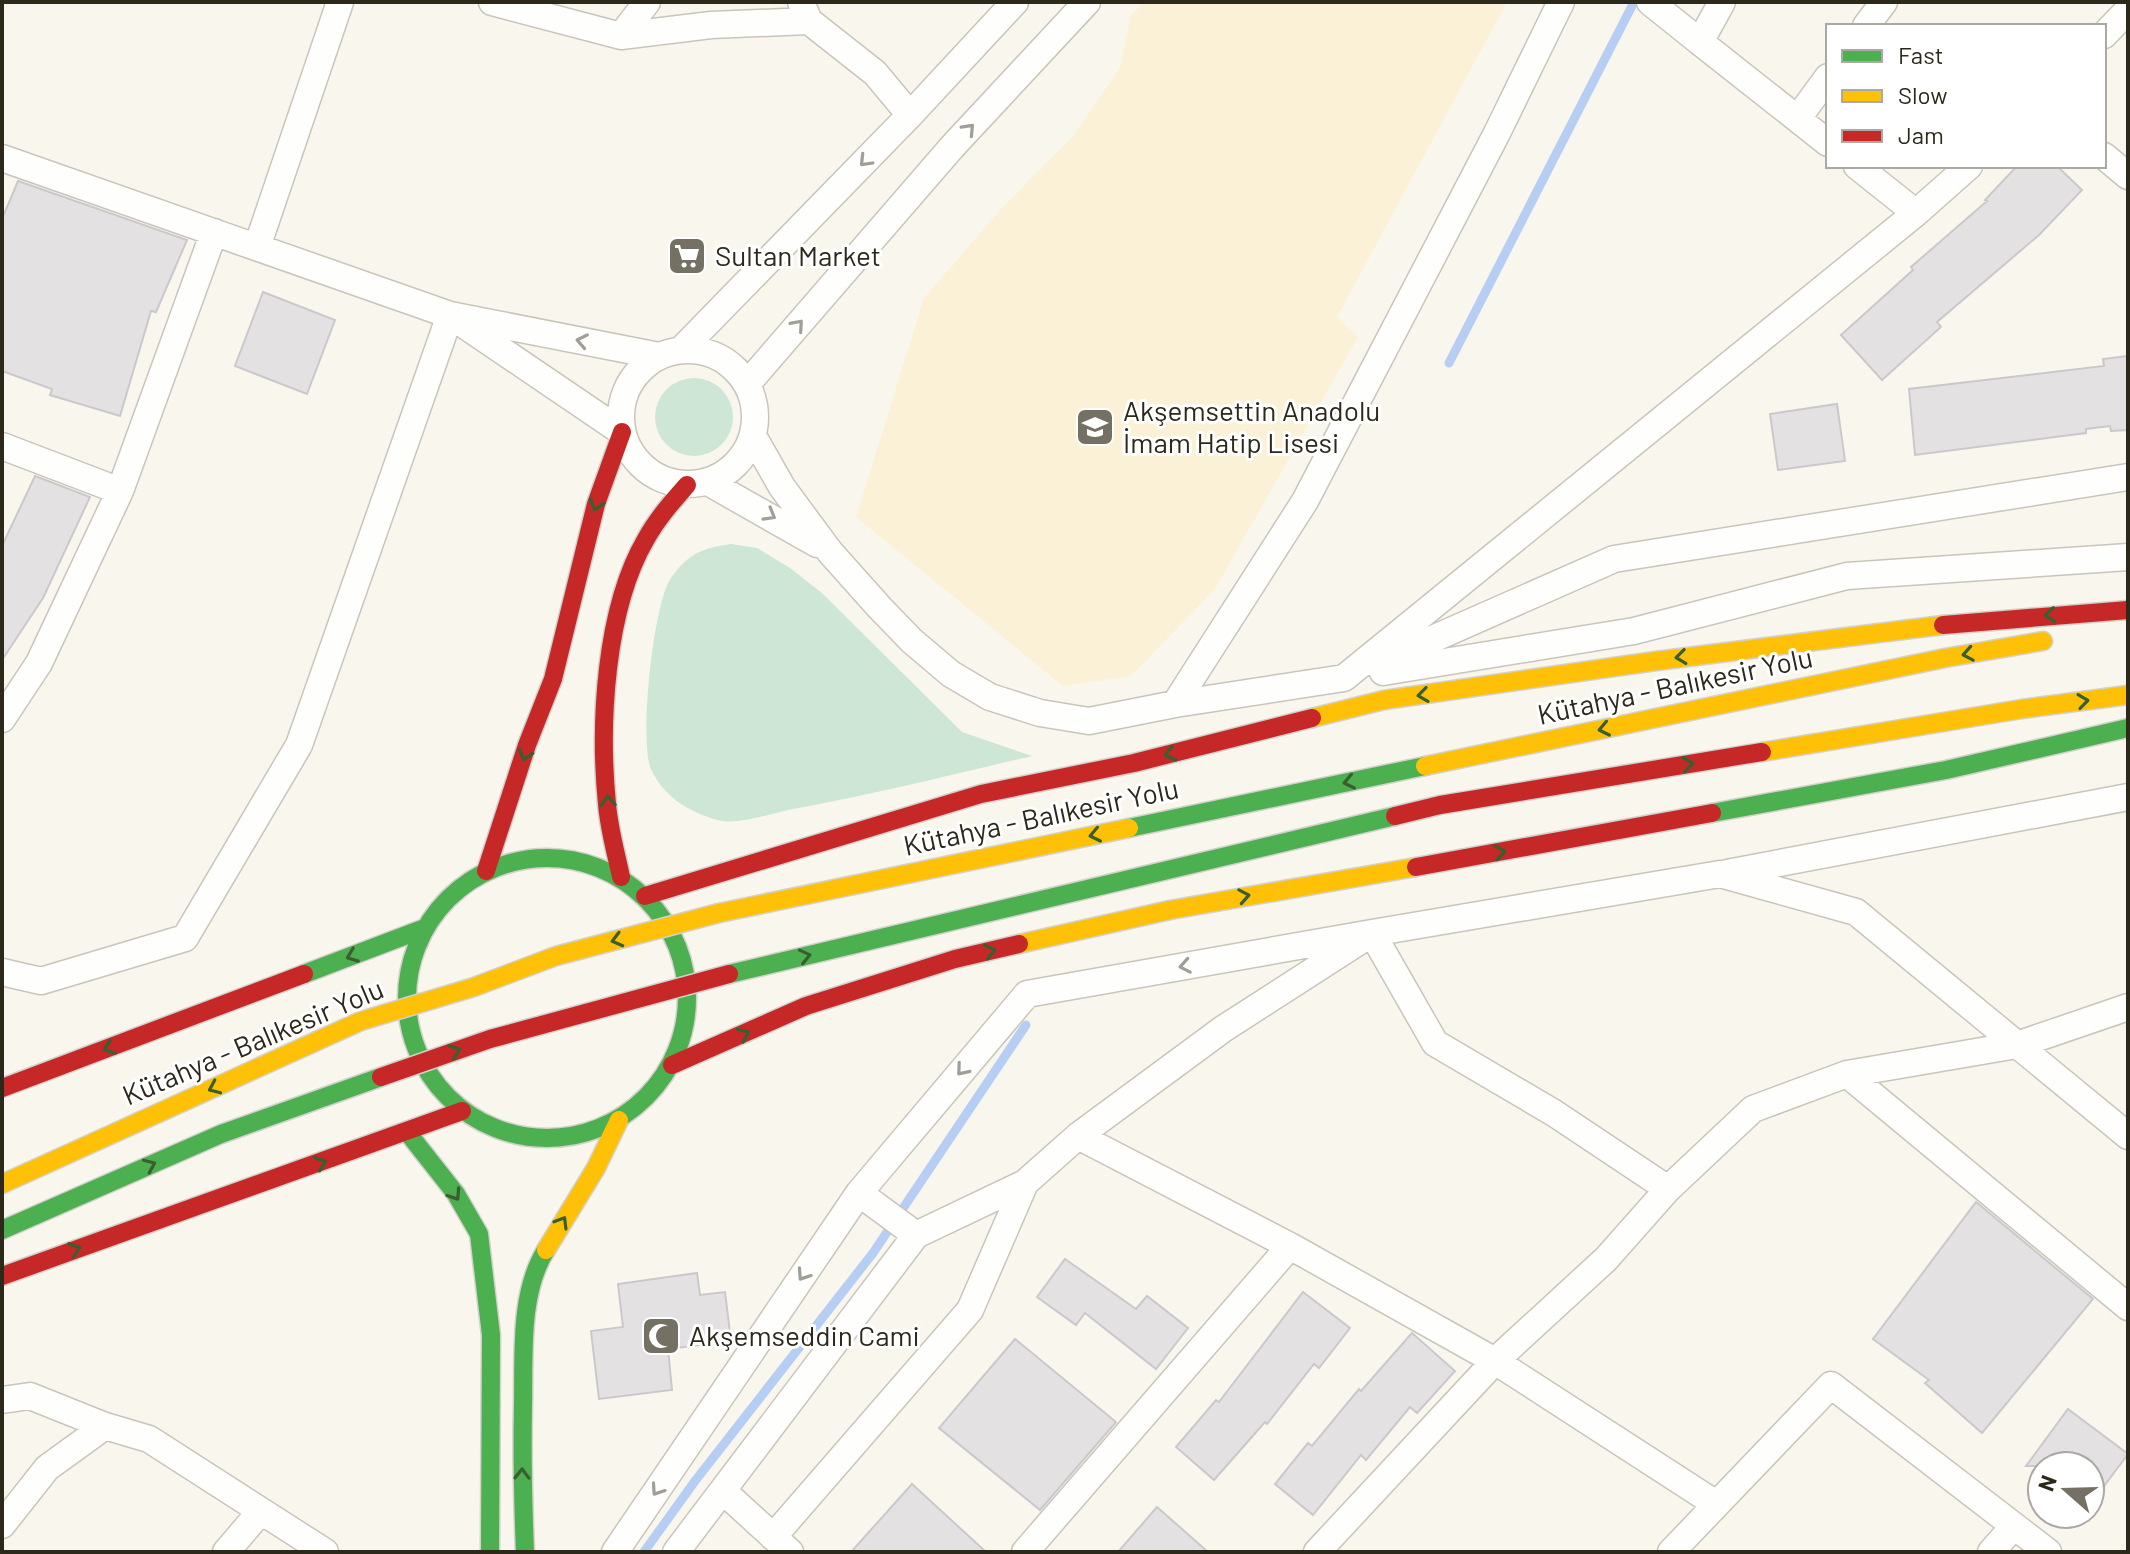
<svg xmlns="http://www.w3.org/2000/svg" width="2130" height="1554" viewBox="0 0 2130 1554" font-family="Barlow,sans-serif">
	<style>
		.built { fill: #fbf1d6 }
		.green { fill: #cde6d6 }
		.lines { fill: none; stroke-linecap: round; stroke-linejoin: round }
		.stream { stroke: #b6cef4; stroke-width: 9 }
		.building { fill: #e4e1e3; stroke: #cbc8cb; stroke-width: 2 }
		.street-casing { stroke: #c9c5bb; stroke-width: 29 }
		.fast-casing { stroke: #d2d1cb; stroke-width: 21 }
		.slow-casing { stroke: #d2d1cb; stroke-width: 21 }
		.jam-casing { stroke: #d2d1cb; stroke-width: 21 }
		.street { stroke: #fefefc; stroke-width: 26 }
		.fast { stroke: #4caf50; stroke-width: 18 }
		.slow { stroke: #ffc107; stroke-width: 18 }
		.jam { stroke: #c62828; stroke-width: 18 }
		.slow-bridge-casing { stroke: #d2d1cb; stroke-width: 21; stroke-linecap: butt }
		.jam-bridge-casing { stroke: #d2d1cb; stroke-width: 21; stroke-linecap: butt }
		.slow-bridge { stroke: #ffc107; stroke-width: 18 }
		.jam-bridge { stroke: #c62828; stroke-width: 18 }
		.oneway { stroke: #a09e96 }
		.oneway2 { stroke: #395e30 }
		.labels { text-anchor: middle; stroke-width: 6; stroke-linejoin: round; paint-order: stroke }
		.poi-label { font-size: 28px; fill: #2c281a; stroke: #fff; text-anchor: start }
		.street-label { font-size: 28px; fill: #2c281a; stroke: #fff }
	</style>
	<rect width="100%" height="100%" fill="#f9f6ee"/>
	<path class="built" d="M1143,2h364l-170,315 21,20 -143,252 -84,87 -68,10 -207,-169 68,-219 76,-88 73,-74 47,-68 11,-53z"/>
	<path class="green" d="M655 417a39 39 0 1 1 78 0a39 39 0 1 1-78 0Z
		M731,544l26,4 33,20 32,25 140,139 70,24c-81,19 -162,39 -244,54 -17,4 -49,14 -66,11 -30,-7 -58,-23 -71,-52 -12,-26 2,-166 20,-191 17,-24 31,-30 60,-34z"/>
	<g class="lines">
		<path class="stream" d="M1449,363l185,-361
			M644,1552l51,-71 178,-228 153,-228"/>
	</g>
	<path class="building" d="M2017,166h40l25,24 -43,45 -102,87 4,5 -59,53 -41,-45 72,-65 -2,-3 76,-66 -2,-1z
		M18,181l169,59 -31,72 -5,-1 -31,105 -70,-21 2,-6 -50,-18v-152z
		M263,292l72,28 -28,74 -72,-28z
		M2128,356v74l-17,1 -1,-5 -24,3v4l-171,22 -6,-66 195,-23 -1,-7z
		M1837,404l8,57 -67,9 -8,-56z
		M35,476l55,21 -47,101 -41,62v-114z
		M1976,1202l117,97 -111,134 -57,-50 4,-3 -56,-41z
		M1065,1259l71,50 11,-13 41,32 -32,41 -71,-56 -9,12 -39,-28z
		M697,1273l3,22 25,-3 6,49 -63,8 4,41 -73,9 -8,-68 32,-4 -5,-43z
		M1303,1292l47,36 -31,40 -5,-4 -47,60 -2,-2 -51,58 -38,-33 40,-47 3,2z
		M1412,1333l43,38 -38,42 -7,-6 -44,53 -5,-5 -48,60 -38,-31 33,-41 4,3 47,-57 2,2z
		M1015,1339l101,83 -76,88 -101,-82z
		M2068,1409l60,45 -38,51v-39h-64z
		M912,1484l74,68h-135z
		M1157,1507l51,45h-90z"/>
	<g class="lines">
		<g class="street-casing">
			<path id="street" d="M492,2l129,34 90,-11 98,-4
				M801,2l8,19 66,52 35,42
				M1650,2l50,40
				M1722,2l-22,40 128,101
				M1866,26l18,-24
				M2104,35l24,-25
				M621,36l26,-34
				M1798,118l30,-41
				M2104,156l24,20
				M2,158l448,157 209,41
				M1857,166l59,47
				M257,247l83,-245
				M460,322l162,110
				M621 417a67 67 0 1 1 134 0a67 67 0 1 1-134 0Z
				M681,350l229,-235 105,-113
				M747,384l205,-237 135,-145
				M753,436l29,51 48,65 50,56 32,33 39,33 39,23 50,16 49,8 86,-17 169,-26 572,-465 53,-47
				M2,446l118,45
				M708,482l109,62
				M1376,664l238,-105 514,-82
				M1383,672l251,-41 213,-55 281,-19
				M1175,704l130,-203 192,-368 64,-131
				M2,719l37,-56 81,-172 94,-259
				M1727,873l401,-76
				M2,972l39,9 144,-43 114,-193 151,-430
				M1847,1074l281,233
				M1078,1136l212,110 205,115 221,143
				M859,1193l57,42
				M2,1400l28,-4 75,30
				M723,1491l67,61
				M2,1525l45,-57 58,-42 44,13 176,113
				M773,1537l197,-227 55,-127
				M226,1552l35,-41
				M615,1552l244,-359 168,-199 345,-61 63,110 119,70 114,76
				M676,1552l240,-317 109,-52 53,-47 145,-107 149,-96 348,-59 136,38 272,224
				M1025,1552l265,-306
				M1317,1552l178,-191 111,-102 62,-70 85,-80 94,-35 170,-29 111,-38
				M1671,1552l160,-167 217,167
				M1991,1552l23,-26"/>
		</g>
		<g class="fast-casing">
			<path id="fast" d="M1712,813l234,-43 182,-42
				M1129,828l296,-62
				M407 998a140 140 0 1 1 280 0a140 140 0 1 1-280 0Z
				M304,974l121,-46
				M729,974l666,-158
				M408,1133l48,61 23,40 12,101 -1,217
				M2,1230l219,-96 160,-57
				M525,1552c-2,-49 -3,-98 -2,-147 1,-50 -4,-112 23,-155"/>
		</g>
		<g class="slow-casing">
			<path id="slow" d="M1312,718l72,-18 272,-39 287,-36
				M1762,752l260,-43 106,-14
				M1425,766l520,-108 98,-17
				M719,913l410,-85
				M1019,944l151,-34 246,-43
				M2,1184l359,-163
				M546,1250l50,-82 23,-48"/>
		</g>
		<g class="jam-casing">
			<path id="jam" d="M1943,625l185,-15
				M1395,816l45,-11 322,-53
				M1416,867l296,-54
				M486,871l41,-126 26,-66 43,-175 26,-72
				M621,877c-5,-24 -12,-48 -14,-73 -8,-80 -2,-195 39,-265 11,-20 26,-37 41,-54
				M645,896l336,-102 153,-31 178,-45
				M672,1065l134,-59 149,-47 64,-15
				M2,1088l302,-114
				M2,1276l460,-165"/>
		</g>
		<use href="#street" class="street"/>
		<use href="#fast" class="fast"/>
		<use href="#slow" class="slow"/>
		<use href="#jam" class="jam"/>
		<g class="slow-bridge-casing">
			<path id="slow-bridge" d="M361,1021l113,-34 82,-31 163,-43"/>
		</g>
		<g class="jam-bridge-casing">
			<path id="jam-bridge" d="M381,1077l109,-38 239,-65"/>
		</g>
		<use href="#slow-bridge" class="slow-bridge"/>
		<use href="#jam-bridge" class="jam-bridge"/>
	</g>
	<defs><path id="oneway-chevron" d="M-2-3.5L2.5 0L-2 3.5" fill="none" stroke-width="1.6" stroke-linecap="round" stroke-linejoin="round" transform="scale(2)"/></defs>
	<g class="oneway">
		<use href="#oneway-chevron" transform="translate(969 129) rotate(-47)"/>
		<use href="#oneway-chevron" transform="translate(865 161) rotate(134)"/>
		<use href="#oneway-chevron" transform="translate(798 325) rotate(-49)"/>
		<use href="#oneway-chevron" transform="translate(582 341) rotate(-169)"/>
		<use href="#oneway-chevron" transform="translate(770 515) rotate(30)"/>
		<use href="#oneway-chevron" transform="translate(1185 966) rotate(170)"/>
		<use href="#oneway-chevron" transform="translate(962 1070) rotate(130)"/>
		<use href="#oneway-chevron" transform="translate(803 1275) rotate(124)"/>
		<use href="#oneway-chevron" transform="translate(657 1490) rotate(124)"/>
	</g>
	<g class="oneway2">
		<use href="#oneway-chevron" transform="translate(596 505) rotate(107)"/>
		<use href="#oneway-chevron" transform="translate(2050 615) rotate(175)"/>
		<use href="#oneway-chevron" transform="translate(1968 654) rotate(170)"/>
		<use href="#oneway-chevron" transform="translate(1681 657) rotate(173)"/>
		<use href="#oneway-chevron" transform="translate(1423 695) rotate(172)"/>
		<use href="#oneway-chevron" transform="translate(2083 701) rotate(-8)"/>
		<use href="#oneway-chevron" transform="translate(1604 729) rotate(168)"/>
		<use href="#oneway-chevron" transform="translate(1170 754) rotate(166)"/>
		<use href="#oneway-chevron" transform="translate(525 755) rotate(107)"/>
		<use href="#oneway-chevron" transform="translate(1688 764) rotate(-9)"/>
		<use href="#oneway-chevron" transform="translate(1349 782) rotate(168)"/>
		<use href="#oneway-chevron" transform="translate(608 801) rotate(-93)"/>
		<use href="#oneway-chevron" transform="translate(1095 835) rotate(168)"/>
		<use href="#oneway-chevron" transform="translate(1500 852) rotate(-10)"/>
		<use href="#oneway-chevron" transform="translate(1244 896) rotate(-10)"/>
		<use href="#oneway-chevron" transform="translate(617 940) rotate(165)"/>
		<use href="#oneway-chevron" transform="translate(990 951) rotate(-13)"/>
		<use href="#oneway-chevron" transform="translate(352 956) rotate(159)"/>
		<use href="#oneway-chevron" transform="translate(805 956) rotate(-13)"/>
		<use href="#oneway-chevron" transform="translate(744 1034) rotate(-24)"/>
		<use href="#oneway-chevron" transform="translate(109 1048) rotate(159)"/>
		<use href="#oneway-chevron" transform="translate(455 1051) rotate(-19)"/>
		<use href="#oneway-chevron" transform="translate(214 1088) rotate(156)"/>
		<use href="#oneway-chevron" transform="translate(321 1163) rotate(-19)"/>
		<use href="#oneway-chevron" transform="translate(150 1165) rotate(-24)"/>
		<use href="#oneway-chevron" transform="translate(455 1195) rotate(56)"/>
		<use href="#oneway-chevron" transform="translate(562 1222) rotate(-59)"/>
		<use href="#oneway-chevron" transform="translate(75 1249) rotate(-19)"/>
		<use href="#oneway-chevron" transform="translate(522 1474) rotate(-89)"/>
	</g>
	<defs>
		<g id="supermarket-square" transform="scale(2)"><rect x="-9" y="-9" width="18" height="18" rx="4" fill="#747064" stroke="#fff"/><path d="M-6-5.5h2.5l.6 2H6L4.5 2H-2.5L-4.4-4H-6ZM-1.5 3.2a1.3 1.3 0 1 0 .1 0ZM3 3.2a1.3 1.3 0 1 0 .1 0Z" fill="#fff"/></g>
		<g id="school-square" transform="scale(2)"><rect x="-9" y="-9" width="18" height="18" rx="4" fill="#747064" stroke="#fff"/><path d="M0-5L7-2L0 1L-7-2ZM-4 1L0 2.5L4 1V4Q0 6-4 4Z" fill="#fff"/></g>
		<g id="mosque-square" transform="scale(2)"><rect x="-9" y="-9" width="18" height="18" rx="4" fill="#747064" stroke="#fff"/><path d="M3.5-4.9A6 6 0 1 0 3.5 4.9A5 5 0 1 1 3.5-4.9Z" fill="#fff"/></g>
	</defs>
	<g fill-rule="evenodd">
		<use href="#supermarket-square" x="687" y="256"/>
		<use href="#school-square" x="1095" y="427"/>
		<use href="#mosque-square" x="661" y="1336"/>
	</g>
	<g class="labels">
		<g class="poi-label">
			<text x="715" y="266">Sultan Market</text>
			<text x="1123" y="421">Akşemsettin Anadolu<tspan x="1123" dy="32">İmam Hatip Lisesi</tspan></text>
			<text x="689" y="1346">Akşemseddin Cami</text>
		</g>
		<g class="street-label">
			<text transform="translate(1675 686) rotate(-12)" y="10">Kütahya - Balıkesir Yolu</text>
			<text transform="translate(1041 817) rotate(-12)" y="10">Kütahya - Balıkesir Yolu</text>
			<text transform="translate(253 1042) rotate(-23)" y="10">Kütahya - Balıkesir Yolu</text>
		</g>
	</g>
	<rect width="2130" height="1554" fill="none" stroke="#2c281a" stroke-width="8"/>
	<rect x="1826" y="24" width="280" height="144" fill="#ffffff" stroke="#aba9a3" stroke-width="2"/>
	<rect x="1842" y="50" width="40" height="12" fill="#4caf50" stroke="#aba9a3" stroke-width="2"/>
	<text x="1898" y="64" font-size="24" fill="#2c281a">Fast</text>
	<rect x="1842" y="90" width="40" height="12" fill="#ffc107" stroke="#aba9a3" stroke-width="2"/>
	<text x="1898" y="104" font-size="24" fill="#2c281a">Slow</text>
	<rect x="1842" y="130" width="40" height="12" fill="#c62828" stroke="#aba9a3" stroke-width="2"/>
	<text x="1898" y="144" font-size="24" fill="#2c281a">Jam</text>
	<g transform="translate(2066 1490) rotate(290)"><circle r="38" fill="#ffffff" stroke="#aba9a3" stroke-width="2"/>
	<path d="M0-6L14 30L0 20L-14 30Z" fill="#747064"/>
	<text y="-12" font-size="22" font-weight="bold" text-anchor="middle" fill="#2c281a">N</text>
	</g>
</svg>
